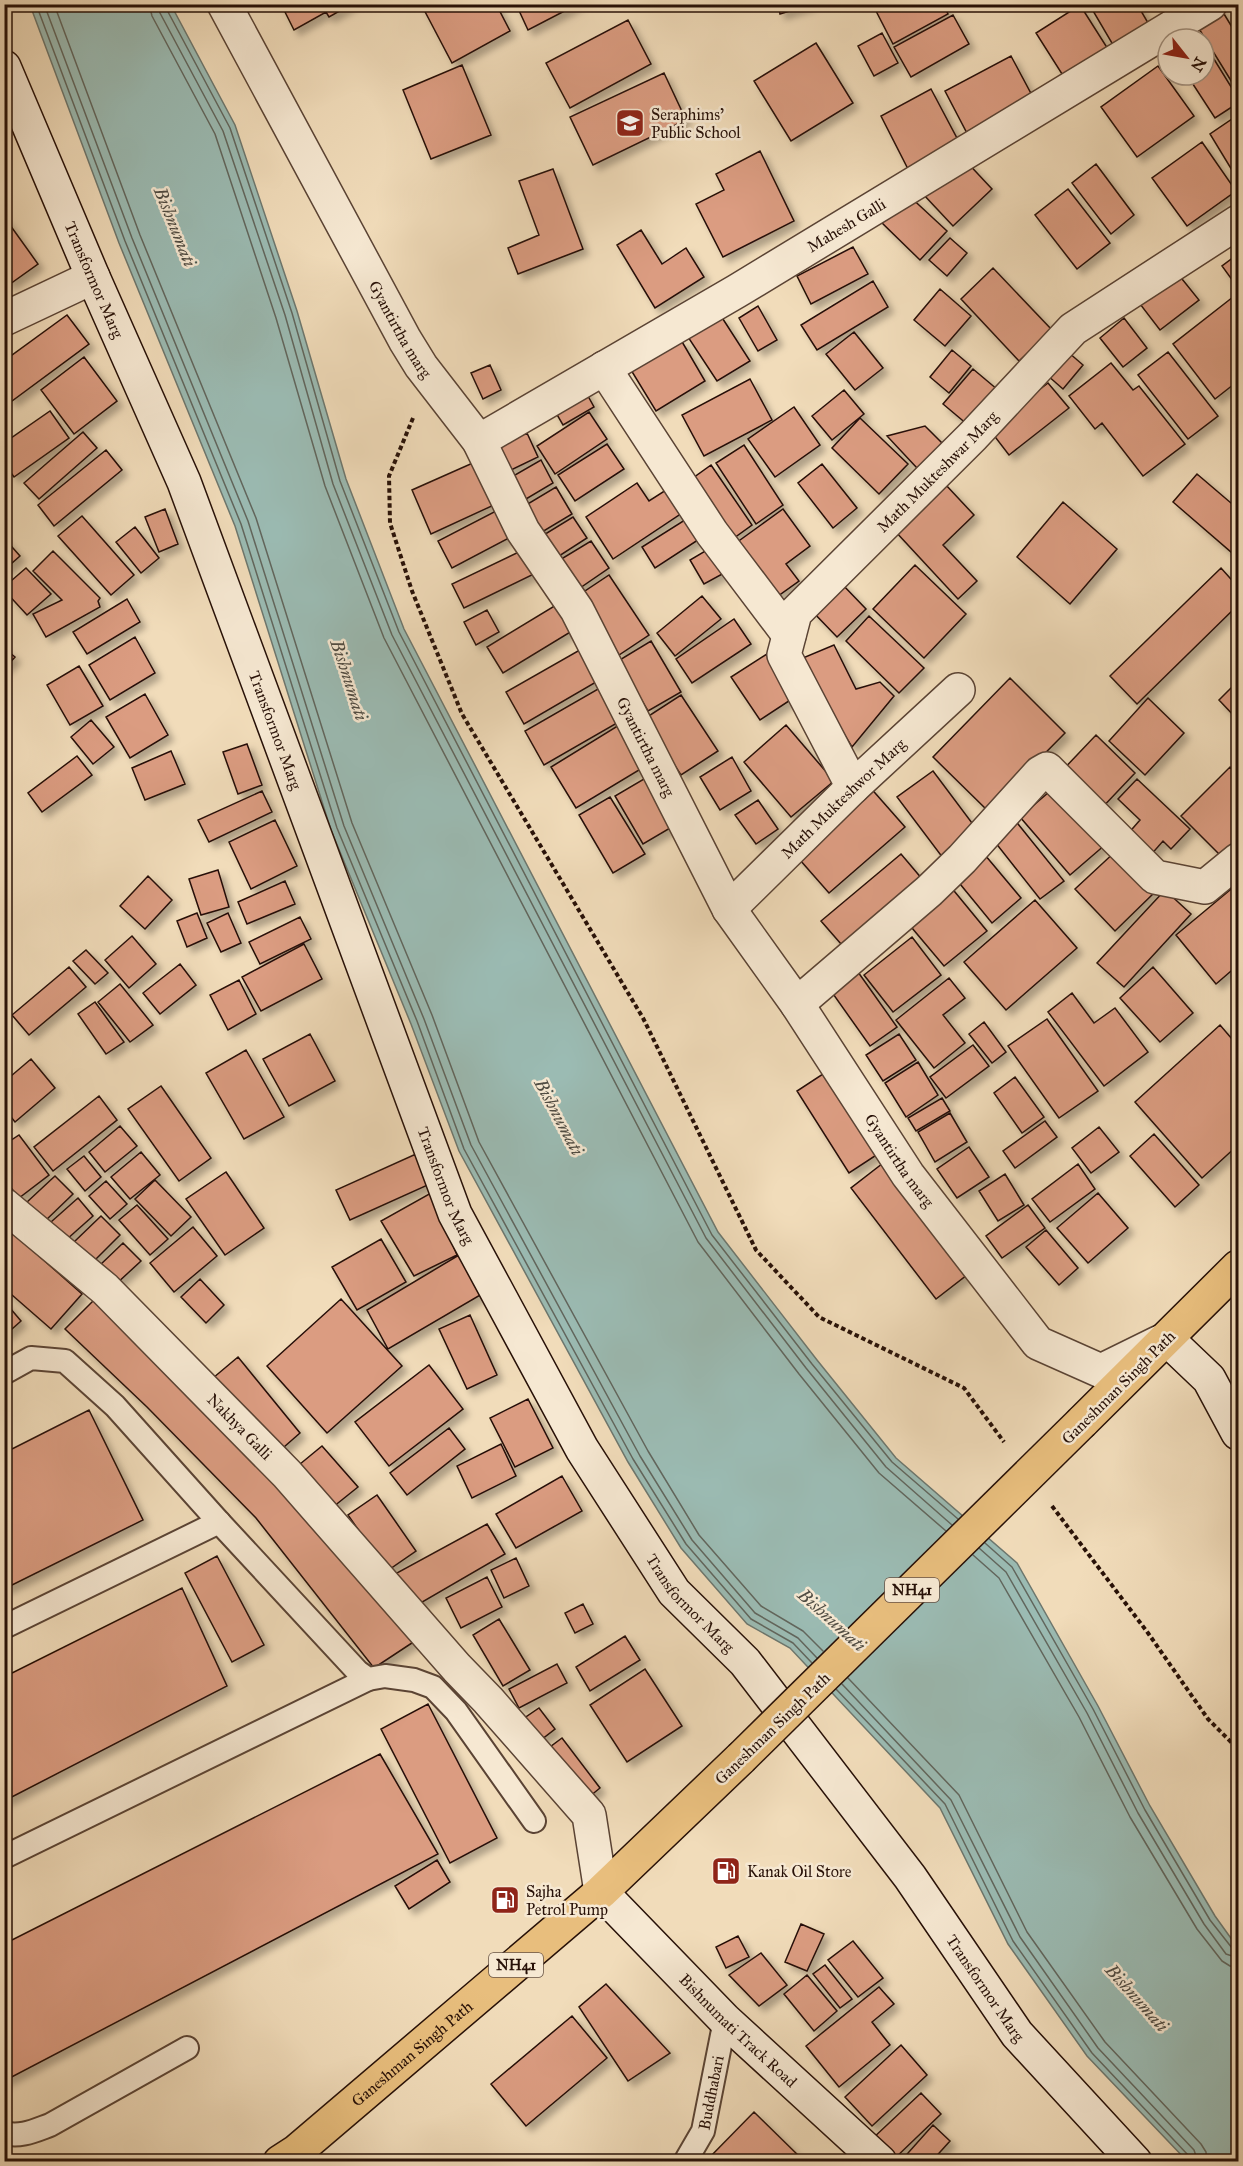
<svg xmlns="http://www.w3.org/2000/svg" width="1243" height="2166" viewBox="0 0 1243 2166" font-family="'IM FELL Great Primer',serif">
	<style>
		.water { fill: #9bbbb3; stroke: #6d776e; stroke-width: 1.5 }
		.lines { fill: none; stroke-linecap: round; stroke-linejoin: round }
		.shore { stroke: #61665d; stroke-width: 1.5 }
		.building { fill: #db9c81; stroke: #271007; stroke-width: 1.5; filter: url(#shadow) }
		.service-casing { stroke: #5a4334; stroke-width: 26 }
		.minor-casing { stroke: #5a4334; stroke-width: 36 }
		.secondary-casing { stroke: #271007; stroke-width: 36 }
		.trunk-casing { stroke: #271007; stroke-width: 36 }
		.path { stroke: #271007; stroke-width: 4; stroke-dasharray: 4.5 3; stroke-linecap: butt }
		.service { stroke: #f6e8d2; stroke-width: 22 }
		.minor { stroke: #f6e8d2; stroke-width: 33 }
		.secondary { stroke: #f6e8d2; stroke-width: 33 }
		.trunk { stroke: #e8be7d; stroke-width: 33 }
		.trunk-bridge-casing { stroke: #271007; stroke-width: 36; stroke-linecap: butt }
		.trunk-bridge { stroke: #e8be7d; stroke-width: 33 }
		.labels { text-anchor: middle; stroke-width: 5; stroke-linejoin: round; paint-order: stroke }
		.shield { fill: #f6e8d2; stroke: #655144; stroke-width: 1.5 }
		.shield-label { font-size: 15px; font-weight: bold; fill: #271007 }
		.poi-label { font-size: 16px; fill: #271007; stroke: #f6e8d2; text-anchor: start }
		.street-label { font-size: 16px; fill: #271007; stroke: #f6e8d2 }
		.water-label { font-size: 18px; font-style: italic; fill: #504c43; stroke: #f6e8d2 }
	</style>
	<defs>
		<filter id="shadow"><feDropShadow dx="5.5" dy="5.5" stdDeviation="3" flood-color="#0004"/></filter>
	</defs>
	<rect width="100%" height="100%" fill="#f1dcba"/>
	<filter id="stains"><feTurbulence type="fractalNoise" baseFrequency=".00333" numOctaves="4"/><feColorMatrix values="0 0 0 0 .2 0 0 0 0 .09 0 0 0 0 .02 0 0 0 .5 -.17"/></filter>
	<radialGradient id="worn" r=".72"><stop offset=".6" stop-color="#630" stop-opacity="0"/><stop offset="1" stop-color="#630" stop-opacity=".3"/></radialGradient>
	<path class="water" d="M30,5h141l64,120 62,186 49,168 58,150 314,603 99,128 79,98 121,105 81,143 52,100 65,110 23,32v213h-51l-100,-105 -79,-112 -68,-136 -150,-160 -43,-24 -66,-76 -53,-86 -169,-311 -48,-127 -80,-194 -96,-304 -116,-283z"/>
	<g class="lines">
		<path class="shore" d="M36,4l89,237 116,283 96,304 80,193 47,128 169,310 53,85 65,75 42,24 19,20
			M44,4l88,234 116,283 96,305 80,193 47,126 169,311 52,84 63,73 43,25 19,20
			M54,4l86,231 116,283 96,305 80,192 47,127 169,309 51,84 62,71 42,25 20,20
			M149,4l3,12 63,118 61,184 49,168 59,152 314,604 101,132 80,99 67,58
			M158,4l2,9 63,118 62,184 48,169 59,151 314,603 100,130 80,99 66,58
			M166,4l1,6 63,118 62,185 48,168 59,151 313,603 100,129 80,98 66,57
			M985,1543l27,24 81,142 52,101 65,110 22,28 6,2
			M979,1548l27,24 81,141 51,100 66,111 22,30 12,4
			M973,1555l26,23 80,139 51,100 67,112 25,32 8,5 8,1
			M848,1678l111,117 68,137 78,110 96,102 5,8 1,10
			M842,1684l109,116 69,137 78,111 96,102 4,12
			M836,1689l109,115 68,137 79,112 96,102 2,7"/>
	</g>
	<path class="building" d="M281,4h71l-23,13 -3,-5 -32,18z
		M421,4h75l14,27 -58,32z
		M516,4h62l-50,26z
		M778,4h34l-32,10z
		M884,4h59l5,10 -55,30 -18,-35z
		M1089,4h48l14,24 -35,22z
		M1218,4l20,33v55l-45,-73z
		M1080,5l33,52 -44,28 -33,-52z
		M953,15l16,29 -58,33 -17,-30z
		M628,20l23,44 -81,44 -24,-45z
		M882,33l16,30 -24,13 -16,-30z
		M816,43l37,60 -62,38 -37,-60z
		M1204,43l34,55v5l-23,15 -28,-43h17z
		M1011,56l24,45 -66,36 -24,-46z
		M462,65l29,70 -60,24 -28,-69z
		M1158,66l36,50 -57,41 -36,-50z
		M664,73l22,47 -93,45 -23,-48z
		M931,89l28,53 -51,27 -27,-53z
		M1238,115v65l-28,-46z
		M1202,142l34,49 -49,35 -35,-48z
		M760,151l34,70 -71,36 -27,-53 28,-14 -8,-16z
		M963,158l29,31 -39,37 -30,-32z
		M1096,164l38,51 -23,19 -39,-51z
		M553,169l30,80 -65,25 -10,-26 31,-13 -20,-54z
		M1068,189l42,54 -33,26 -42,-54z
		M906,193l41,38 -27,29 -41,-40z
		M5,218l33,46 -28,20 -6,-7z
		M641,230l21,34 24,-16 18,29 -49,31 -38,-63z
		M950,238l17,15 -20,23 -18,-16z
		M853,247l15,27 -57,30 -14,-28z
		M1238,254v34l-16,-22z
		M993,268l59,62 -33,31 -58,-62z
		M1178,274l21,26 -39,30 -20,-26z
		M873,281l15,26 -71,43 -16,-25z
		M940,289l31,27 -26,30 -31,-26z
		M1233,297l5,7v77l-23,18 -42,-55z
		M758,306l19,34 -19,11 -19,-33z
		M67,315l22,29 -77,57 -8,-10v-30z
		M721,316l29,45 -33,20 -29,-44z
		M1124,318l23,30 -24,19 -23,-29z
		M854,332l29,36 -28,22 -29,-36z
		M681,340l24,41 -49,30 -25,-41z
		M952,350l19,16 -22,27 -19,-16z
		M1068,352l15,13 -20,24 -16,-14z
		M1168,352l50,64 -30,23 -50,-64z
		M84,357l33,44 -43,33 -33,-44z
		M1111,363l22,27 6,-4 46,58 -42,32 -41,-53 -7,6 -26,-33z
		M490,365l11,25 -18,9 -12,-26z
		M973,369l25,21 -30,35 -25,-21z
		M750,379l22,41 -68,36 -22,-41z
		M1048,383l21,25 -60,47 -20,-26z
		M583,387l11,20 -31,18 -11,-19z
		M844,390l20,24 -32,26 -20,-24z
		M794,407l26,38 -45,32 -27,-38z
		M50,411l19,27 -55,39 -10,-14v-20z
		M589,412l18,27 -52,35 -18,-28z
		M860,418l48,46 -29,30 -47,-46z
		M925,426l18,18 -26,24 -30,-32z
		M83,432l14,16 -58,51 -15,-16z
		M527,433l11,24 -29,14 -12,-25z
		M607,444l17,25 -49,32 -17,-26z
		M744,445l39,60 -27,19 -40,-61z
		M106,450l16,20 -68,56 -16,-21z
		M541,460l12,23 -32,19 -13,-23z
		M475,462l19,43 -63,29 -19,-44z
		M822,464l35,44 -24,20 -35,-45z
		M711,465l41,60 -18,13 -41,-60z
		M1197,474l41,35v49l-65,-56z
		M637,483l12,18 17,-11 16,23 -69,46 -27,-42z
		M945,484l29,31 -31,30 34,36 -19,18 -63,-68z
		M556,487l16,27 -35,21 -16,-27z
		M1063,502l54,47 -47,55 -53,-47z
		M165,509l13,35 -19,8 -14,-35z
		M783,509l27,37 -24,18 13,17 -21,15 -49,-48z
		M496,511l13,27 -57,30 -14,-27z
		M82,516l52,59 -23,20 -53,-59z
		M573,517l14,21 -31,20 -14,-22z
		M688,518l13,20 -46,30 -13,-21z
		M135,527l24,31 -18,15 -25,-31z
		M4,538l16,18 -16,14z
		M591,541l18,27 -32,22 -19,-29z
		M712,547l14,25 -22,12 -14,-24z
		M525,549l11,24 -72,35 -12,-24z
		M53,551l47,47 -2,3 2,6 -54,30 -13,-23 29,-14 -29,-29z
		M915,565l51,49 -42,44 -51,-49z
		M26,568l25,26 -24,21 -23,-25v-3z
		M1221,568l17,19v18l-101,99 -27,-28z
		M609,575l40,60 -30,20 -40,-60z
		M840,582l26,27 -29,28 -26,-27z
		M702,596l19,23 -46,37 -18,-23z
		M127,599l13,23 -53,32 -14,-22z
		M561,602l16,26 -74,45 -16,-26z
		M487,610l12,22 -23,13 -12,-23z
		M869,616l55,52 -25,25 -53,-52z
		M734,619l17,25 -59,39 -16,-24z
		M135,637l20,36 -45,27 -21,-35z
		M651,641l30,51 -33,19 -30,-50z
		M834,645l22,44 24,-7 14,14 -42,51 -54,-87z
		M585,647l18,31 -79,46 -18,-32z
		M4,648l11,9 -11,12z
		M770,652l28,43 -38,25 -29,-43z
		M79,666l24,40 -33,19 -23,-40z
		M1010,678l55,55 -77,78 -55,-54z
		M1238,681v39l-19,-20z
		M605,685l19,34 -80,46 -19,-34z
		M145,694l23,41 -38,23 -24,-41z
		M681,695l37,56 -37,24 -37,-56z
		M1148,698l36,35 -39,42 -36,-34z
		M91,720l23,27 -21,17 -22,-27z
		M624,722l25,42 -73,44 -25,-41z
		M786,725l48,56 -43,36 -47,-55z
		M1096,735l39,38 -37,39 -40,-37z
		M247,744l15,41 -24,9 -15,-42z
		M171,751l14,33 -40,16 -13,-32z
		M77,756l15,19 -50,37 -14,-19z
		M732,757l19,34 -31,19 -20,-33z
		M1230,767l8,9v71l-13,13 -44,-44z
		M933,771l48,64 -35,27 -49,-65z
		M649,776l28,48 -34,20 -28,-48z
		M1137,779l53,50 -19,20 -8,-8 -14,16 -23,-21 14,-16 -22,-21z
		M868,785l37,42 -76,66 -36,-41z
		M1056,786l50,58 -36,31 -50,-58z
		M262,791l10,21 -63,30 -11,-22z
		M610,797l35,57 -32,19 -34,-58z
		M758,800l20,29 -22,15 -21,-29z
		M1014,819l50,62 -24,18 -49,-62z
		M275,820l22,46 -46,23 -22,-47z
		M1117,850l39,41 -41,40 -40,-42z
		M901,854l27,32 -80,66 -27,-31z
		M985,855l36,43 -29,25 -36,-44z
		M218,870l11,37 -28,8 -12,-36z
		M148,876l24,24 -27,29 -25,-23z
		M285,881l10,23 -48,20 -9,-22z
		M1236,885l2,3v77l-22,19 -40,-49z
		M950,886l37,45 -43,35 -37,-44z
		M1165,890l26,24 -67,73 -27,-24z
		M1035,900l42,48 -71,62 -42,-48z
		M197,913l10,25 -20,9 -10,-26z
		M228,913l13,30 -20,9 -14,-29z
		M300,917l11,22 -51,25 -11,-22z
		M132,936l24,28 -27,24 -24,-28z
		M912,937l29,38 -48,37 -29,-37z
		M304,944l18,35 -61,32 -19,-34z
		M86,950l22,23 -13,11 -22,-23z
		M180,964l16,21 -36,29 -17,-21z
		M69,967l17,20 -57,48 -17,-20z
		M1153,967l40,46 -33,29 -40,-44z
		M858,972l39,55 -27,19 -39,-55z
		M949,978l16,20 -22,17 22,28 -31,25 -38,-48z
		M239,980l17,34 -28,16 -18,-35z
		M120,984l33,41 -23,17 -32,-40z
		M1072,993l22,30 21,-15 33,44 -44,34 -56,-74z
		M95,1002l29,40 -18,12 -28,-40z
		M1047,1019l51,72 -39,27 -51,-72z
		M984,1022l22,30 -14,11 -23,-29z
		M1220,1025l18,21v99l-36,33 -67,-76z
		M310,1034l25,47 -46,25 -26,-47z
		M899,1034l17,26 -33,21 -17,-26z
		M973,1045l16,21 -43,32 -16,-21z
		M246,1050l38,67 -40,22 -38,-66z
		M31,1059l24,29 -40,34 -11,-14v-26z
		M918,1062l20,33 -32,22 -21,-34z
		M829,1070l52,82 -32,21 -52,-82z
		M1015,1077l29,40 -22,16 -28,-40z
		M161,1086l50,72 -32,23 -51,-72z
		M99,1096l18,24 -64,51 -19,-24z
		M942,1098l8,13 -34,20 -8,-13z
		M950,1113l17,29 -32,20 -17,-30z
		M1045,1121l12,16 -42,31 -12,-17z
		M120,1126l17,20 -32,26 -16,-20z
		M1099,1127l20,25 -28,21 -19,-25z
		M1154,1134l45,51 -24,22 -45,-51z
		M19,1135l30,40 -30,23 -15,-19v-34z
		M969,1147l20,30 -32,21 -20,-29z
		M141,1152l19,23 -30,24 -19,-22z
		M416,1154l14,30 -80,36 -14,-30z
		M84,1156l17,21 -16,14 -18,-22z
		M887,1160l85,111 -36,28 -85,-111z
		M1078,1164l17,25 -45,33 -18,-23z
		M226,1172l38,56 -39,27 -39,-56z
		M1005,1174l19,31 -26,16 -19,-30z
		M55,1176l18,18 -29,28 -18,-19z
		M155,1180l36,37 -20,19 -36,-37z
		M106,1181l21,23 -17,15 -21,-23z
		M431,1193l26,62 -43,21 -33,-55z
		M1098,1193l30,35 -40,35 -31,-35z
		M78,1198l15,18 -36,32 -15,-18z
		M137,1205l31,34 -18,16 -31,-35z
		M1028,1205l17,23 -43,30 -16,-22z
		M101,1216l19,19 -28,28 -19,-20z
		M4,1225l78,69 -31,35 -47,-41z
		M193,1227l24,29 -43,36 -24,-29z
		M1046,1230l32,38 -19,17 -33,-38z
		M381,1239l25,43 -49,28 -25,-43z
		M123,1243l18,18 -26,24 -17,-18z
		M459,1255l23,39 -94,55 -21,-39z
		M200,1279l24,26 -18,18 -25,-26z
		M96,1298l325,339 -47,31 -118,-150 -109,-111 -82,-78z
		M341,1299l61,67 -75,67 -60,-67z
		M4,1301l17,20 -17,15z
		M470,1315l27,60 -30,14 -28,-60z
		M238,1357l62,76 -24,21 -63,-76z
		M429,1365l34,44 -74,57 -34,-44z
		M528,1399l25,49 -38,19 -25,-49z
		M89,1410l54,110 -139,69v-136z
		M449,1428l16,21 -58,46 -17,-22z
		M501,1444l15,32 -44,22 -15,-32z
		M322,1446l36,41 -30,24 -34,-42z
		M562,1476l20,35 -66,37 -20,-34z
		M377,1495l39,56 -29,20 -39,-56z
		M487,1524l18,30 -93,54 -17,-34z
		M217,1556l47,89 -32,17 -47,-89z
		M516,1558l13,28 -25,12 -13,-28z
		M487,1577l15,30 -41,21 -15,-30z
		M182,1588l45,98 -223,115v-124z
		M583,1604l10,20 -18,9 -10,-20z
		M499,1619l31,51 -27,16 -30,-51z
		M625,1636l15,24 -50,31 -14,-24z
		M557,1664l10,19 -48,25 -10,-19z
		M645,1669l37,57 -55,36 -37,-57z
		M428,1704l69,134 -47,25 -69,-134z
		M539,1708l16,21 -18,14 -17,-22z
		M562,1738l38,50 -16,13 -38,-51z
		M380,1754l58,100 -434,227v-137z
		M437,1860l13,22 -41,27 -14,-23z
		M801,1924l23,10 -17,37 -22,-9z
		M738,1936l11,21 -23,11 -10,-21z
		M853,1941l30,37 -25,19 -30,-37z
		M761,1953l26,32 -28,21 -30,-31z
		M825,1965l27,34 -12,9 -27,-34z
		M807,1975l30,36 -23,20 -30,-37z
		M606,1984l64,69 -42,28 -49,-74z
		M879,1987l15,17 -22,18 18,23 -51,42 -33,-41z
		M572,2016l35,42 -81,68 -35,-42z
		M901,2045l26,30 -55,51 -27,-29z
		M921,2093l20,21 -49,47 -21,-21z
		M754,2112l51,50h-94l-3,-3z
		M933,2125l17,16 -19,21h-31z"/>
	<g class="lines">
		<g class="service-casing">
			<g id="service">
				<path d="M4,1373l27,-15 34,3 50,45 104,116 139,150 10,7 17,-3 29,4 19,7 23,24 78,110"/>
				<path d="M4,1627l215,-105"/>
				<path d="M4,1857l364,-178"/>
				<path d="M4,2133c16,5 32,-3 46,-8l137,-77"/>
				<path id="s1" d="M685,2162l18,-31 22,-111"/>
			</g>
		</g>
		<g class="minor-casing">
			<g id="minor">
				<path id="s2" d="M224,4l181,336 16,26 58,75 44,90 54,79 152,299 68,95 111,171 130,168 63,28 59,-29"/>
				<path d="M4,319l89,-42"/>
				<path d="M604,368l108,165 77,102"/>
				<path id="s3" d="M479,441l258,-150 473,-287"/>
				<path id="s4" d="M853,787l-69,-132 11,-42 178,-177 100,-107 165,-107"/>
				<path id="s5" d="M729,909l124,-122 105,-97"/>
				<path d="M797,1004l132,-113 33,-32 78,-86 7,-4 108,108 50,10 33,-27"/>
				<path id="s6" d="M4,1205l101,84 182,185 170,194 31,32 101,115 12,77"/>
			</g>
		</g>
		<g class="secondary-casing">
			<g id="secondary">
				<path id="s7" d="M4,67l89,210 91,205 271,732 127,235 92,143 71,70 165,215 107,157 118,128"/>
				<path d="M1167,1339l42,40 29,54"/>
				<path id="s8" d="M601,1892l124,128 155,142"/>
			</g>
		</g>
		<g class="trunk-casing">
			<g id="trunk">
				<path d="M1082,1422l156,-155"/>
				<path id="s9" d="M280,2162l17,-11 304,-259 140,-134"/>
			</g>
		</g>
		<path class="path" d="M413,418l-24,58 1,47 22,68 50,123 181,304 113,232 63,67 145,71 40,54
			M1052,1506l96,127 60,86 30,30"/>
		<use href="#service" class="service"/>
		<use href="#minor" class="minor"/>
		<use href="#secondary" class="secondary"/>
		<use href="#trunk" class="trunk"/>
		<g class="trunk-bridge-casing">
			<path id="trunk-bridge" d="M741,1758l341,-336"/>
		</g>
		<use href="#trunk-bridge" class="trunk-bridge"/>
	</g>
	<defs>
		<g id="school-square" transform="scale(1.5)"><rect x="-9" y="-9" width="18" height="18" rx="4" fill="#8f2418" stroke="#f6e8d2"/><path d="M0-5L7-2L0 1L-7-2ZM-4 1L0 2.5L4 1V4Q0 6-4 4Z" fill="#fff"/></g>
		<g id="fuel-square" transform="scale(1.5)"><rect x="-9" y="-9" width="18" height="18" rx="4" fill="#8f2418" stroke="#f6e8d2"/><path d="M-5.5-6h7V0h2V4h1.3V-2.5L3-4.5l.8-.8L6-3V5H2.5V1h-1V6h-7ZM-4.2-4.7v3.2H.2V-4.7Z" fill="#fff"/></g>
	</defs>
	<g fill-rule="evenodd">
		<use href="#school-square" x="630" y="123"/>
		<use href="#fuel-square" x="726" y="1871"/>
		<use href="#fuel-square" x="505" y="1900"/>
	</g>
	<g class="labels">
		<g class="shield">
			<rect x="885" y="1578" width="54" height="24" rx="4.5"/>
			<rect x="489" y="1953" width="54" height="24" rx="4.5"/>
		</g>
		<g class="shield-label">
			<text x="912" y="1595">NH41</text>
			<text x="516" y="1970">NH41</text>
		</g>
		<g class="poi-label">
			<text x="651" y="120">Seraphims'<tspan x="651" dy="18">Public School</tspan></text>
			<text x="747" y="1877">Kanak Oil Store</text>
			<text x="526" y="1897">Sajha<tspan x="526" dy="18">Petrol Pump</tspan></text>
		</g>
		<g class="street-label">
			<text dy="6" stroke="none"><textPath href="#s3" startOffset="426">Mahesh Galli</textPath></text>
			<text dy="6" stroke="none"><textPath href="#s7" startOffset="231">Transformor Marg</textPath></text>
			<text dy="6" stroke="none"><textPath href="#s2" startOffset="370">Gyantirtha marg</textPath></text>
			<text dy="6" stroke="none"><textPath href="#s4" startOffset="393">Math Mukteshwar Marg</textPath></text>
			<text dy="6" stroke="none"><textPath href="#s7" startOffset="717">Transformor Marg</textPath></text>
			<text dy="6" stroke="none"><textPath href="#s2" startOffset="856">Gyantirtha marg</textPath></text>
			<text dy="6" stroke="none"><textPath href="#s5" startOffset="159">Math Mukteshwor Marg</textPath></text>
			<text dy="6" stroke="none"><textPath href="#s2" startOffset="1342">Gyantirtha marg</textPath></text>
			<text dy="6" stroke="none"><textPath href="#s7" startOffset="1203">Transformor Marg</textPath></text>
			<text transform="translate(1118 1387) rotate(-45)" y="6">Ganeshman Singh Path</text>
			<text dy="6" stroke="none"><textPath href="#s6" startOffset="324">Nakhya Galli</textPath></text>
			<text dy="6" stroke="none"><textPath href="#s7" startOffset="1689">Transformor Marg</textPath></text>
			<text transform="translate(772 1728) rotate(-44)" y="6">Ganeshman Singh Path</text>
			<text dy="6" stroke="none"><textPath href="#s7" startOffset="2175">Transformor Marg</textPath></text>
			<text dy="6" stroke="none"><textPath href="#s8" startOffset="195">Bishnumati Track Road</textPath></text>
			<text dy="6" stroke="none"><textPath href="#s9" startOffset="171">Ganeshman Singh Path</textPath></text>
			<text dy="6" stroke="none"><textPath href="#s1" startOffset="75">Buddhabari</textPath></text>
		</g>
		<g class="water-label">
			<text transform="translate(175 227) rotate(68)" y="6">Bishnumati</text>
			<text transform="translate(349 680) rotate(72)" y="6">Bishnumati</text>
			<text transform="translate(559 1117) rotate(62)" y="6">Bishnumati</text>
			<text transform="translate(832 1620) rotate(42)" y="6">Bishnumati</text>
			<text transform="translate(1137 1998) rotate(48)" y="6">Bishnumati</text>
		</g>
	</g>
	<rect width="1243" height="2166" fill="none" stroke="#f1dcba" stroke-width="24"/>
	<rect x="6" y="6" width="1231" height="2154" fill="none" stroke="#271007" stroke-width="3"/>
	<rect x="12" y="12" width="1219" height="2142" fill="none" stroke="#271007" stroke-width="1.5"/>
	<g transform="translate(1186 57) rotate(121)"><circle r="28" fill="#f6e8d2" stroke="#a39281" stroke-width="1.5"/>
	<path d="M0-4.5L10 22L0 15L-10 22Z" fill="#8f2418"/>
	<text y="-9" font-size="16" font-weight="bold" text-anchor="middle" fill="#271007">N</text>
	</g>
	<rect width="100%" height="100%" filter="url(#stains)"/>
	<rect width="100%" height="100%" fill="url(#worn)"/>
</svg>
